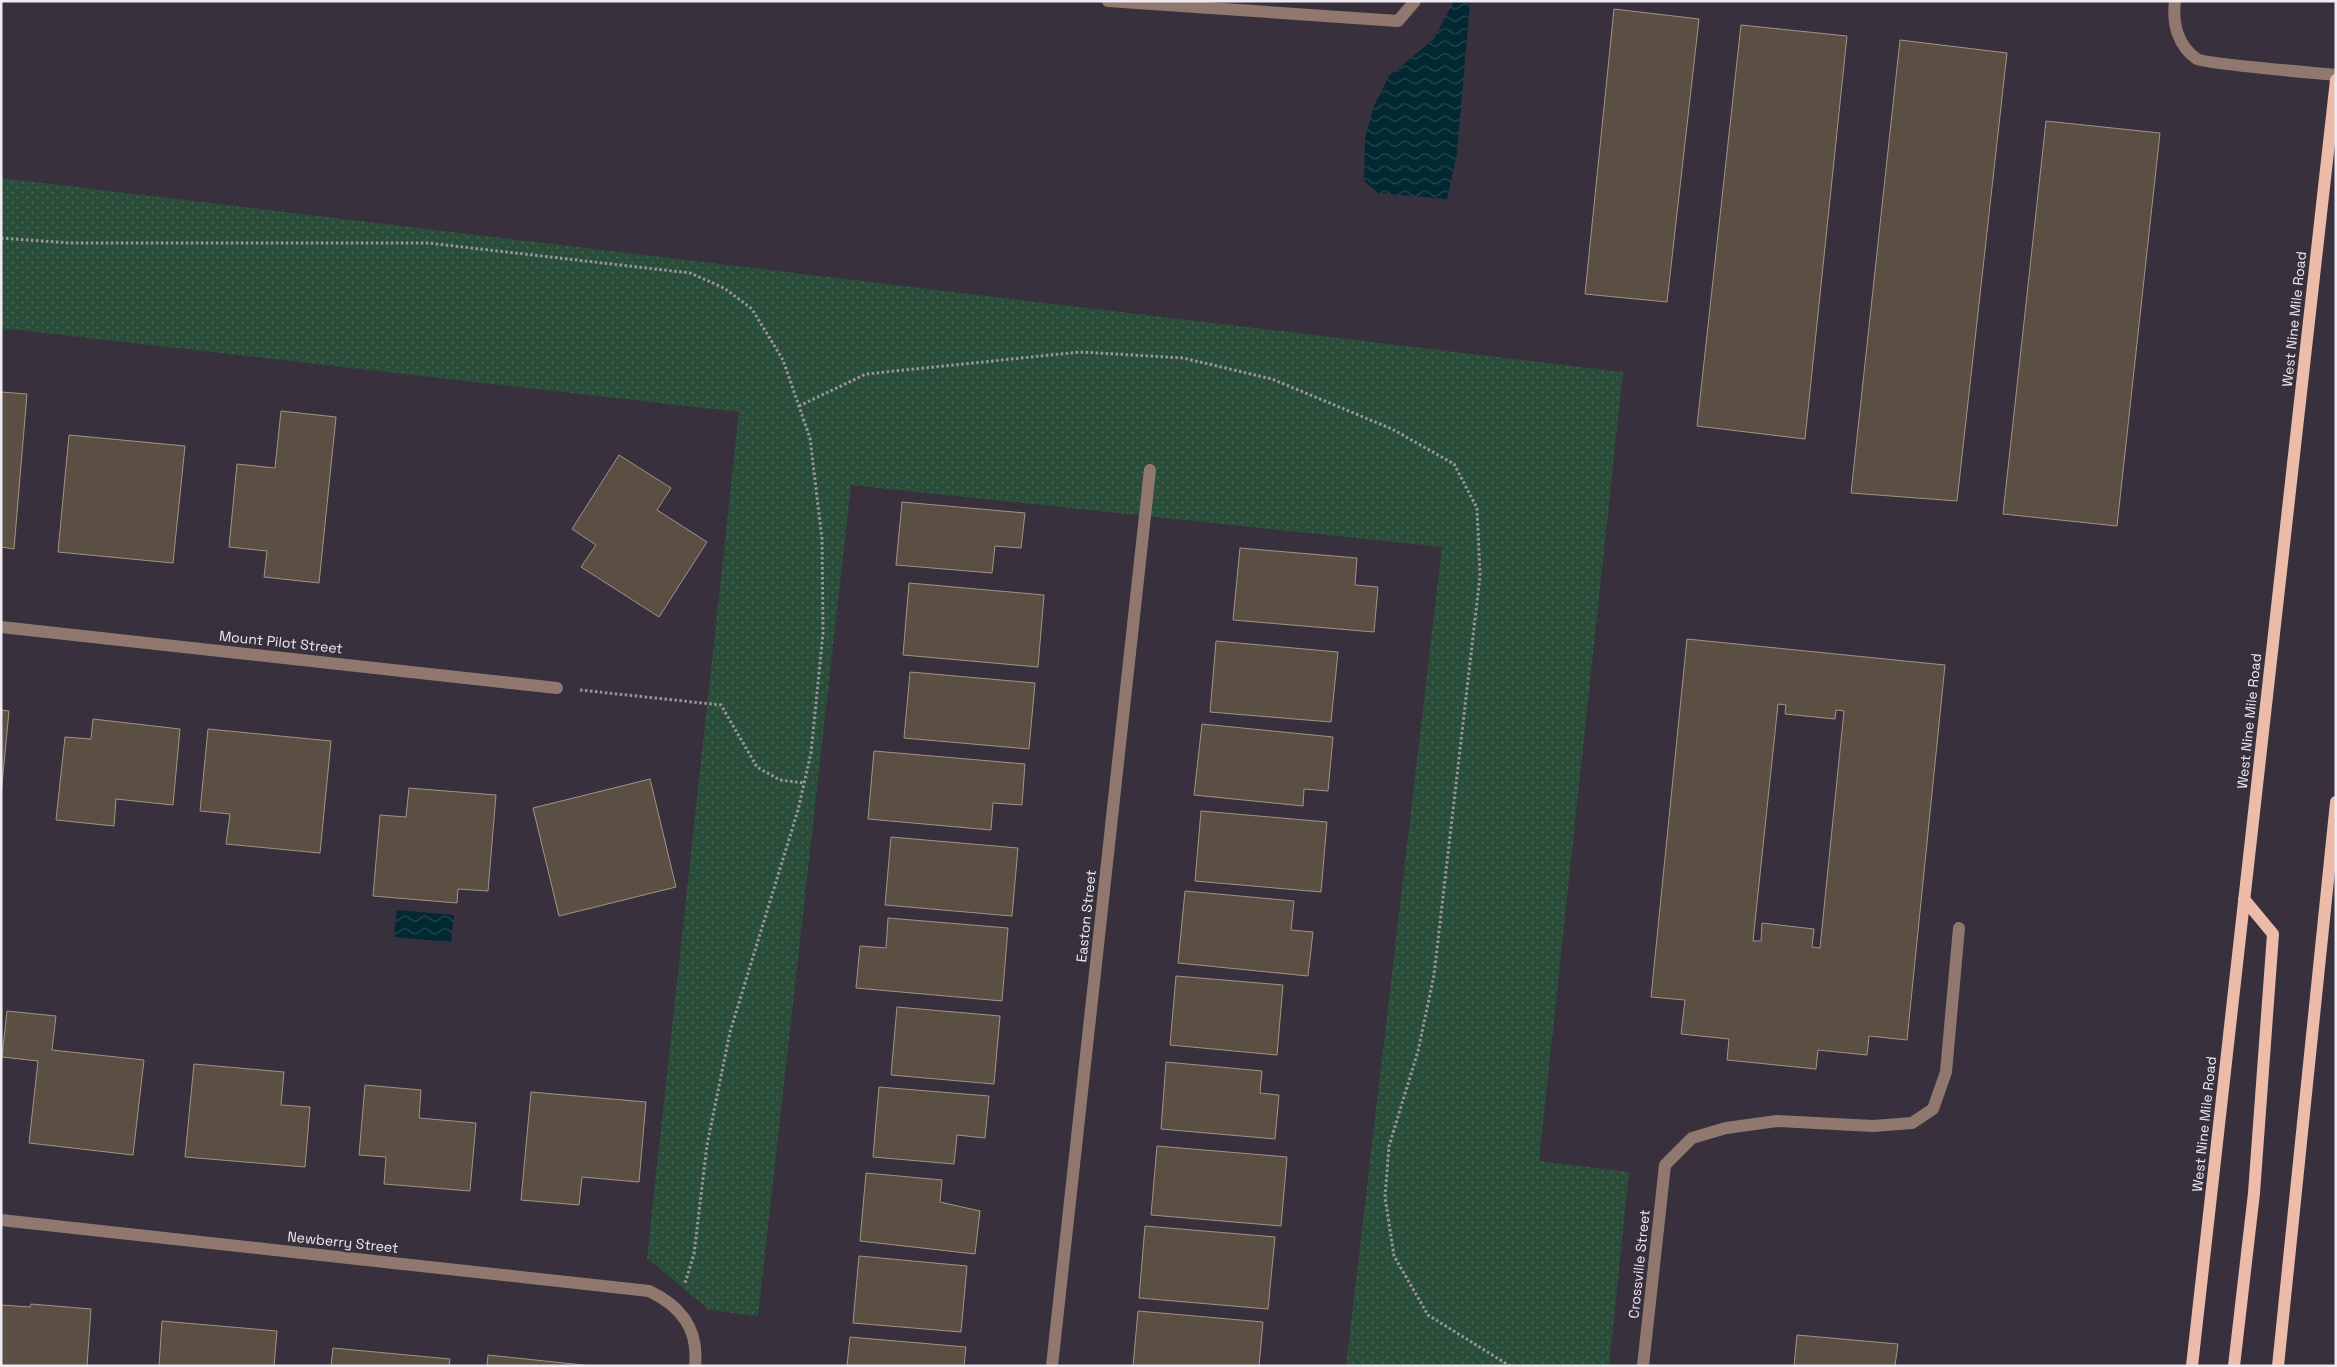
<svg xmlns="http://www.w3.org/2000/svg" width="2337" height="1367" viewBox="0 0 2337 1367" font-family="'Space Grotesk',sans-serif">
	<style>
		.park { fill: url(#park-dots) }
		.water { fill: url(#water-waves) }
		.building { fill: #5b4f43; stroke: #a19486; fill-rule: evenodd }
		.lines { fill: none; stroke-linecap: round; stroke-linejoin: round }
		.path { stroke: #9a949e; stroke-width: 3; stroke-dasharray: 2.5 2.5; stroke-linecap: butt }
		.minor { stroke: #91786f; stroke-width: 12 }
		.major { stroke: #edbba9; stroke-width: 12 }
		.labels { text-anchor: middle; stroke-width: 4.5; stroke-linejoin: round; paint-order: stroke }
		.street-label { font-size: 14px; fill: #f0ebf3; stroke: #39303d }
	</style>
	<defs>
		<pattern id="park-dots" width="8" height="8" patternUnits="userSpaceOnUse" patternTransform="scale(1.25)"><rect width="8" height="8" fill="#2a4d39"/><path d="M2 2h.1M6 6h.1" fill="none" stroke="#496756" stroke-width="1.8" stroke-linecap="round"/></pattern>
		<pattern id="water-waves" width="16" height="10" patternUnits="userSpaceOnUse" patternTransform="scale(1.25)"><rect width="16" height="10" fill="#022832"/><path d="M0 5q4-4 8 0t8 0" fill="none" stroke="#274750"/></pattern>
	</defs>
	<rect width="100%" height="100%" fill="#39303d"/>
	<path class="park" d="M1,178l1622,194 -84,789 90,11 -20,194h-263l96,-819 -591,-62 -93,831 -49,-6 -62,-52 92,-846 -738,-84z"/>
	<path class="water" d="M1454,1l16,2 -13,150 -10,46 -69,-6 -14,-12 1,-43 9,-32 15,-30 45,-37z
		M397,910l57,5 -3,27 -57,-5z"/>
	<path class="building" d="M1614,9l85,10 -32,283 -82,-8z
		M1741,25l106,11 -42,403 -108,-13z
		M1900,40l107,13 -50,448 -106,-8z
		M2046,121l114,12 -43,393 -114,-12z
		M1,392l26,2 -13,155 -13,-2z
		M281,411l55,6 -17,166 -55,-6 3,-26 -38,-4 8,-83 38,4z
		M69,435l116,11 -12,117 -115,-11z
		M619,455l52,33 -14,22 50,32 -48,75 -78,-50 15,-22 -24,-16z
		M902,502l123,11 -4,35 -26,-2 -3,27 -96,-8z
		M1240,548l117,10 -2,27 23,2 -4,45 -141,-12z
		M909,583l135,12 -6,72 -135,-12z
		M1687,639l258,26 -38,375 -38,-4 -2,19 -49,-5 -2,19 -89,-9 2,-21 -48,-5 4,-34 -34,-3zM1778,704l8,1 -1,9 50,5 1,-9 8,1 -24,237 -8,-1 2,-18 -52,-6 -1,18h-8z
		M1216,641l122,11 -7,70 -121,-10z
		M910,672l125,11 -6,66 -125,-11z
		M1,710l8,1 -8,84z
		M93,719l87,10 -7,76 -57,-6 -2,27 -58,-6 9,-83 26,2z
		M1202,724l131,13 -5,54 -24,-2 -1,17 -109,-11z
		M208,729l123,12 -11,112 -94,-9 4,-30 -30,-3z
		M874,751l151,13 -3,41 -29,-2 -2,27 -123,-11z
		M650,779l26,108 -117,29 -26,-108z
		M409,788l87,7 -8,96 -30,-2 -1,14 -84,-7 7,-81 26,2z
		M1201,811l126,11 -6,70 -126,-11z
		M891,837l127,11 -6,68 -127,-11z
		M1185,891l109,10 -3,29 22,2 -5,44 -130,-13z
		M888,918l120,10 -6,73 -146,-13 4,-42 26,2z
		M1176,976l107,9 -6,70 -107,-10z
		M897,1007l103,9 -6,68 -103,-9z
		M7,1011l49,5 -4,34 92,10 -11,95 -104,-12 9,-82 -36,-4z
		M1166,1062l96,9 -2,22 19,2 -4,44 -114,-10z
		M194,1064l90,8 -3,33 29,2 -5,60 -120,-10z
		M365,1085l56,5 -2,28 57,5 -6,68 -86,-7 2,-27 -27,-2z
		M879,1087l110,9 -4,42 -28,-3 -3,29 -81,-7z
		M531,1092l115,10 -7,80 -57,-5 -3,28 -58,-5z
		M1157,1146l130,11 -6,69 -130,-11z
		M866,1173l76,7 -2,22 40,9 -5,43 -115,-13z
		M1145,1226l130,11 -7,72 -129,-11z
		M859,1256l108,10 -6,66 -108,-9z
		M31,1304l60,5 -4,57h-86v-61l29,2z
		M1138,1311l125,11 -4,44h-126z
		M162,1321l115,10 -3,35h-115z
		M1797,1335l101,9 -3,22h-101z
		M850,1337l116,10 -2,19h-117z
		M333,1348l117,11 -1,7h-118z
		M488,1355l104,11h-105z"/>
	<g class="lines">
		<path class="path" d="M1,238l69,5h358l262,30 34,15 28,21 31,51 27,78 12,101 1,94 -12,120 -13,57 -68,222 -23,113 -13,109 -9,29
			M799,406l67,-32 214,-22 103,6 89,21 120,50 62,35 23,44 3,68 -46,399 -16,76 -29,95 -4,51 9,59 34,59 82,51
			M580,690l141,15 36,62 23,13 24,3"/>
		<path class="minor" d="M1108,1l290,20 17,-20
			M2175,1c-3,23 3,45 22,58 8,5 120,14 139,16
			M1,627l556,61
			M1,1220l648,71c32,15 50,38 46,75
			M1052,1366l98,-896
			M1643,1366l22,-201 27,-27 34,-10 51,-7 96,5 39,-3 21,-14 13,-37 13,-144"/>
		<path class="major" d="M2192,1366l144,-1286
			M2234,1366l20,-173 19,-259 -29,-35
			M2278,1366l58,-564"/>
	</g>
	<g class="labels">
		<g class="street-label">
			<text transform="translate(2294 319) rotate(-84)" y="5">West Nine Mile Road</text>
			<text transform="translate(281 642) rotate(6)" y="5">Mount Pilot Street</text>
			<text transform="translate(2249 721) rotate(-84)" y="5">West Nine Mile Road</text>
			<text transform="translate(1086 916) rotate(-84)" y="5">Easton Street</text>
			<text transform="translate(2204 1124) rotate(-84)" y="5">West Nine Mile Road</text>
			<text transform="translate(343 1242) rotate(6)" y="5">Newberry Street</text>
			<text transform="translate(1639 1264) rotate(-84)" y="5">Crossville Street</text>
		</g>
	</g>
	<rect width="2337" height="1367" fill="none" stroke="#f0ebf3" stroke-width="5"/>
</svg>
